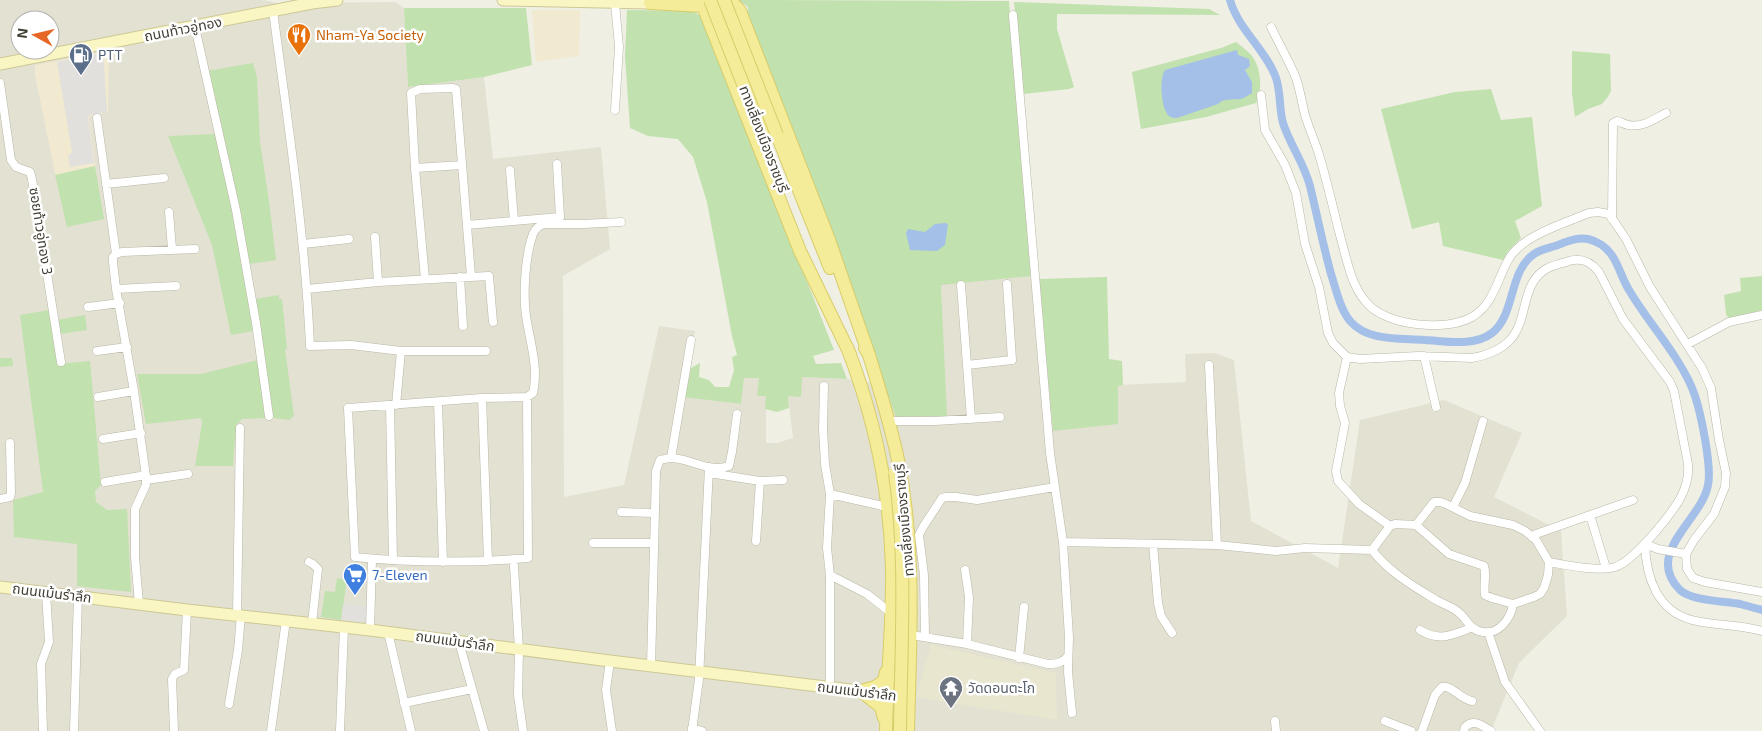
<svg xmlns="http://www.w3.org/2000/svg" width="1762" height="731" viewBox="0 0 1762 731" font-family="'Exo 2','Noto Sans Thai',sans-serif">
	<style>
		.residential { fill: #e3e1d2; fill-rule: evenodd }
		.commercial { fill: #f1e9d0 }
		.education { fill: #e8e6ce }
		.green { fill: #c1e1af }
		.parking { fill: #e1e0dc }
		.water { fill: #a4bfe8 }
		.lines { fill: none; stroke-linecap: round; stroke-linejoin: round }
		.canal { stroke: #a4bfe8; stroke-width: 8 }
		.street-casing { stroke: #bab7a7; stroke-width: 9 }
		.secondary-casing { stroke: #ccc896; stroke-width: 13 }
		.primary-casing { stroke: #d7cc6a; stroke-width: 14 }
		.street { stroke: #fff; stroke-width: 8 }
		.secondary { stroke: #f9f6c4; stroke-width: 11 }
		.primary { stroke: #f4ec98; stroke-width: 12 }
		.primary-bridge-casing { stroke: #d7cc6a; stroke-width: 14; stroke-linecap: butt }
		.primary-bridge { stroke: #f4ec98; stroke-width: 12 }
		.labels { text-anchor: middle; stroke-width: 5; stroke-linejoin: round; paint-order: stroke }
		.street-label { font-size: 14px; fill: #413f34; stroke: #fff }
		.food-label { font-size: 14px; fill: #c56008; stroke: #fff; text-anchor: start }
		.service-label { font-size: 14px; fill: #4e5e75; stroke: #fff; text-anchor: start }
		.shop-label { font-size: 14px; fill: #366cbe; stroke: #fff; text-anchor: start }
		.worship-label { font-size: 14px; fill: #5b616d; stroke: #fff; text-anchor: start }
	</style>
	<rect width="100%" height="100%" fill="#f0efe4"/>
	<path class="residential" d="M0,0h263l14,3 119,-1 8,6 4,79 76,-10 9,82 108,-12 9,102 -47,27 1,221 60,-12 35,-159 36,5 -11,65 57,8 3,-26 15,-1 7,19v47h11l16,-5 -5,-42 14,-19 45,2 35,5 15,33 49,-1 -5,-132 97,-21 16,168 64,-46 68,-3 -1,-28 30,-1 19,7 17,161 87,47 22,-148 84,-20 78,33 -28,64 67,34 6,85 -48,47 -28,68h-1491zM20,20h30v30h-30z"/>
	<path class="commercial" d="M532,10h48l-1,46 -43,6z
		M109,51l-1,61 -19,5 8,64 -39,7 -23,-113v-10z"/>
	<path class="education" d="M931,645l125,28 1,47 -141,-23z"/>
	<path class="green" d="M738,0l271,1 22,275 -90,9 6,131 -51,1 -149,-400 1,-10z
		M1014,2l195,7 11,6 -163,-1v15l17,58 -5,2 -46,5z
		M404,8h122l6,57 -48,12 -76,10z
		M627,10l65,1 9,5 6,11 127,323 -21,6 3,8 25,-1 6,16 -45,-2 -1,20 -13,-1 1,12 -12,4 -12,-3 1,-13h-9l2,-18h-15l-3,26 -57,-7 7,-29 9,-5 -1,14 10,3 6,7h14l5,-17 -2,-13 5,-2 -5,-19 -25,-134 -14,-45 -15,-18 -30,-3 -18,-8 -5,-72z
		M1236,42c5,4 12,9 16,14 9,11 11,35 4,47l-50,14 -65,12 -9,-57 89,-24z
		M1572,51l38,3 1,37 -4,7 -5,6 -14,5 -13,8 -3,-23z
		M253,63l4,14 3,65 9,59 7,59 -27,4 -42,-193z
		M1491,89l10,31 31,-3 10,89 -27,15 6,17 -13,13 -5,9 -60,-14 -4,-24 -27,7 -31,-120 74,-17z
		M216,134l18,82 19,115 -22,4 -19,-90 -44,-109z
		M95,166l9,53 -37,8 -12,-52z
		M1762,276v34l-33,9 -3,-5 -2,-19 17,-4 -1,-13z
		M1107,277l2,82 13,2 1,24 -5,1v38l-65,7 -14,-152z
		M279,295v4h3l5,50h-2l9,67 -5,4 -16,-2 -18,-119z
		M49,310l9,54 32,-3 11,124 -6,6 1,11 11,8 20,-1 4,83 -54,-6v-42l-63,-7 -1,-37 30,-8 -23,-177z
		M85,315l2,15 -27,4 -3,-14z
		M0,358h12l1,8 -13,1z
		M258,360l8,58 -24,1 -6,6 -3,41h-38l7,-43 -1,-5 -55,6 -9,-50h64z
		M337,578l10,2 -6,40 -20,-3 4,-26 10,1z"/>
	<path class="parking" d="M103,53l4,59 -19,4 6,47 -24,4 -2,-11 4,-4 -15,-90z
		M346,604l22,3 -2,17 -25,-4 2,-15z"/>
	<path class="water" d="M1237,50l1,5 11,4 1,7 -5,4 7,12v11c-4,2 -8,5 -11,6 -9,1 -17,-1 -23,5l-41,14c-3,0 -5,0 -8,-2 -8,-7 -10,-37 -4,-46z
		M945,223l3,1 -3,21 -8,6 -27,-1 -4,-17 2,-4 17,3 10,-8z"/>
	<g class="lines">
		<path class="canal" d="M1230,0c8,29 36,50 46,78 5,15 3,31 7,45 7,22 21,40 27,63 7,29 13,59 21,88 5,15 9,35 19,47 18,21 51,17 75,19 21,1 49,7 67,-7 24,-19 16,-61 42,-79 6,-4 15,-6 21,-8 11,-4 21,-9 33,-7 9,2 18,8 23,15 8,11 11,25 18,36 14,24 33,46 48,70 7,11 14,23 18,36 6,18 17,71 13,89 -6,35 -65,68 -28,105 12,11 44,11 60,14 7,2 15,4 22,6"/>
		<g class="street-casing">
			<path id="street" d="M273,11c15,112 32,223 37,335l41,-1 50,6h85
				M1013,15l37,438 13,89 6,95 -1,35 4,41
				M195,27l41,183 20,113 13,93
				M1271,27c8,17 18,34 25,51 4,12 6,25 9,37 4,14 11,28 15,43 8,27 14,54 21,81 6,21 10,46 25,63 19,24 80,30 106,15 23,-14 25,-39 38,-60 14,-22 55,-34 79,-44l9,-1 11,2 17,25 24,48 52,81 9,20 8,52 7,33 -1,14 -11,27 -20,26 -8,14 1,15 6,9 12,4 57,10
				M0,83l11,77 5,7 14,5 2,7 29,183
				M1261,95l4,35 20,35 11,28 9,51 14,43 9,46 5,10 14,14 -8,36 1,13 5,17 -9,48 2,10 21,23 31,22
				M615,110l4,-63 -4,-44
				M97,118l19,136 -3,3v5l3,27 18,102 12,85v9l-11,24v48l4,47
				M415,168l47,-3
				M510,170l4,51
				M106,184l58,-6
				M169,212l3,37
				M1612,219l1,-96 4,-2c4,1 7,3 11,4 15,3 26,-6 38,-12
				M467,225l93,-8 -3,-53
				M375,237l3,45
				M303,244l46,-5
				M116,254l6,-2 73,-3
				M460,277l3,49
				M425,279l-10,-111 -4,-75 9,-4 33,-1 3,1 15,187
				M961,285l10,134
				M116,289l60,-3
				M307,289l71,-7 111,-6 4,46
				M88,307l32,-4
				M1688,344l41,-22 33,-7
				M97,351l30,-4
				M1424,356l12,51
				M1347,357l13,2 58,-3 54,2c13,-2 29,-8 38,-18 18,-19 11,-53 33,-69 8,-6 18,-7 26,-10 13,-4 22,1 30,11l24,47 47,63 4,9 14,73c1,11 -2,23 -7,33 -10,18 -47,64 -66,70 -17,5 -49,-2 -66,-5
				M967,365l45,-5 -5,-76
				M1209,365l8,180
				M824,386l-1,43 2,35 5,30 -3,54 3,27v112
				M98,397l36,-6
				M527,397l1,161c-58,5 -115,5 -173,-1l-7,-149 134,-10 45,-1 6,-4c6,-25 -3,-51 -7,-77 -3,-22 -1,-60 7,-82 2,-5 5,-8 11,-10h40l37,-2
				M482,398l6,163
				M438,402l5,160
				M390,405l3,154
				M396,405l5,-54
				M889,421h46l65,-4
				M103,439l38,-6
				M671,458l20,-118
				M709,473l51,8 23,-1
				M146,480l42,-6
				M105,482l41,-7
				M830,494l57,13
				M0,499l10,-2 1,-4 -1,-50
				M1453,507l12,-24 18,-62
				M621,512l33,1
				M1590,515l16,53
				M1532,537l4,-3 97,-34
				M756,541l4,-60
				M1063,542l154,3 59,6 29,-3 67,2
				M593,543h60
				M1153,544l5,59 3,13 11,17
				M1645,544c1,33 12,67 47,76 23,6 48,4 70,11
				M1645,544l13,5 28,5
				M1372,550l18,-24 5,-2 21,1 18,-23h6l6,2 24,12 43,9 12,6 11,9 13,22 -1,13 -4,13 -4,6 -6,3 -21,7 -21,-6 -7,-3c-2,-10 2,-20 -1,-29l-35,-12 -33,-29
				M1372,550c17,22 41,36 64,50 7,4 14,6 21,11 10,7 12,19 26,21 16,3 28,-14 30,-28
				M309,562l4,2 5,5 -6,54
				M514,566l5,84 -1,45 5,36
				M965,570l4,27 -2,47
				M830,575l37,19 24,19
				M237,615l3,-187
				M370,630l2,-71
				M1420,630c20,12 31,5 51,-2
				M388,632l23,99
				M1488,632l17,50 35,49
				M911,635l56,9 81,20c9,0 14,-1 20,-8
				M925,637l-1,-62 -5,-40 4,-8 19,-29 4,-1h10l21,3 78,-13
				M459,642l25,89
				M1019,658l5,-51
				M610,661l-4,29 6,41
				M651,666l5,-195 4,-11c4,-1 8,-2 12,-2 19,1 38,15 57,8l3,-14 5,-38
				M404,703l68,-14
				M229,704l9,-54 3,-35
				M1275,721l1,10
				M1385,721l26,10
				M692,728l10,3
				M43,731l-2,-67 8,-22 -3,-50
				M74,731l4,-135
				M174,731l-2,-52 3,-5 9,-4 3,-60
				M271,731l15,-111
				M340,731l4,-104
				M692,731l7,-52 10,-212
				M1422,731l13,-36 7,-8c10,-2 18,12 30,14
				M1464,731l1,-4c9,-9 18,-1 26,4"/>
		</g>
		<g class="secondary-casing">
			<path id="secondary" d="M503,0l147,3 1,-3
				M0,64l312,-61 25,-3
				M0,587l187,23 183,20 240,31 299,36"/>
		</g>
		<g class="primary-casing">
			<path id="primary" d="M650,3l53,3
				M777,135l53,133
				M847,347c27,69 43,146 45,220 1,55 -5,109 -6,164
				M865,348l4,7c11,36 23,73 30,110 17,87 11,178 9,266
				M850,354l-50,-103 -97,-245 17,-5 13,2 7,8 89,229 40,115
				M861,691l14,-4 9,-6 2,-9
				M861,691l20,16 3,11"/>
		</g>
		<use href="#street" class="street"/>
		<use href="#secondary" class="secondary"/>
		<use href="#primary" class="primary"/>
		<g class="primary-bridge-casing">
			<path id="primary-bridge" d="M710,0l55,140
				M724,0l53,135
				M895,473c12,86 6,172 5,258"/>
		</g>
		<use href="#primary-bridge" class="primary-bridge"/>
	</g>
	<defs>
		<g id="restaurant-pin" transform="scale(1.25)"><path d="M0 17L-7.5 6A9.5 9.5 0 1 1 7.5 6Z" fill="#e8710a" stroke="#fff"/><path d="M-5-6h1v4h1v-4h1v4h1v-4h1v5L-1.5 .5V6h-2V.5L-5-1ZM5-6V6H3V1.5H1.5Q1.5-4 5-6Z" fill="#fff"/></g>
		<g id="fuel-pin" transform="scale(1.25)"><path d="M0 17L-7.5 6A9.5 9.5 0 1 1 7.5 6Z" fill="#5c6f8a" stroke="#fff"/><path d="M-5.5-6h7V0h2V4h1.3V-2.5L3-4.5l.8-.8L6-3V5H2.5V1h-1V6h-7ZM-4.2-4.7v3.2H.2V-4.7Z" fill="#fff"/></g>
		<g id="supermarket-pin" transform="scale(1.25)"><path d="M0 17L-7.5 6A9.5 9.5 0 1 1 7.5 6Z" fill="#3f7fe0" stroke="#fff"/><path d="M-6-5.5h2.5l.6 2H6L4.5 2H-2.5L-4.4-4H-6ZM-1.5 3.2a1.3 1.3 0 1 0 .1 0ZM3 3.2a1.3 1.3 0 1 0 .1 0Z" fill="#fff"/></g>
		<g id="temple-pin" transform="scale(1.25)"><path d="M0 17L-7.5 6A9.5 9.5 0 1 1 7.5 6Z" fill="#6b7280" stroke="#fff"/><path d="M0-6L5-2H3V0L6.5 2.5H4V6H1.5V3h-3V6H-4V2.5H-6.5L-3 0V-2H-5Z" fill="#fff"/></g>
	</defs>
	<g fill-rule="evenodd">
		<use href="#restaurant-pin" x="299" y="35"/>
		<use href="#fuel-pin" x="81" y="55"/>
		<use href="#supermarket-pin" x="355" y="575"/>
		<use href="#temple-pin" x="951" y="688"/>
	</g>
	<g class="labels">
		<g class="street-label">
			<text transform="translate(183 29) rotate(-11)" y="5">ถนนท้าวอู่ทอง</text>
			<text transform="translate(764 139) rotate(69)" y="5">ทางเลี่ยงเมืองราชบุรี</text>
			<text transform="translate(41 231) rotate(81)" y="5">ซอยท้าวอู่ทอง 3</text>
			<text transform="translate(904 520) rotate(-95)" y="5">ทางเลี่ยงเมืองราชบุรี</text>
			<text transform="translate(52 593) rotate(7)" y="5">ถนนแม้นรำลึก</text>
			<text transform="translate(455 641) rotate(8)" y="5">ถนนแม้นรำลึก</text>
			<text transform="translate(857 691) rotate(7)" y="5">ถนนแม้นรำลึก</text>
		</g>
		<g class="food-label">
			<text x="316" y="40">Nham-Ya Society</text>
		</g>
		<g class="service-label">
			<text x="98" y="60">PTT</text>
		</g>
		<g class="shop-label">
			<text x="372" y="580">7-Eleven</text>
		</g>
		<g class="worship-label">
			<text x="968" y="693">วัดดอนตะโก</text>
		</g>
	</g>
	<g transform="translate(35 35) rotate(278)"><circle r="24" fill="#ffffff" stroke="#b3b2ae"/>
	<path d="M0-4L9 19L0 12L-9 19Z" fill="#e66725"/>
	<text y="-8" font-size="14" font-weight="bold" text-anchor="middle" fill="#413f34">N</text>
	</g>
</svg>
